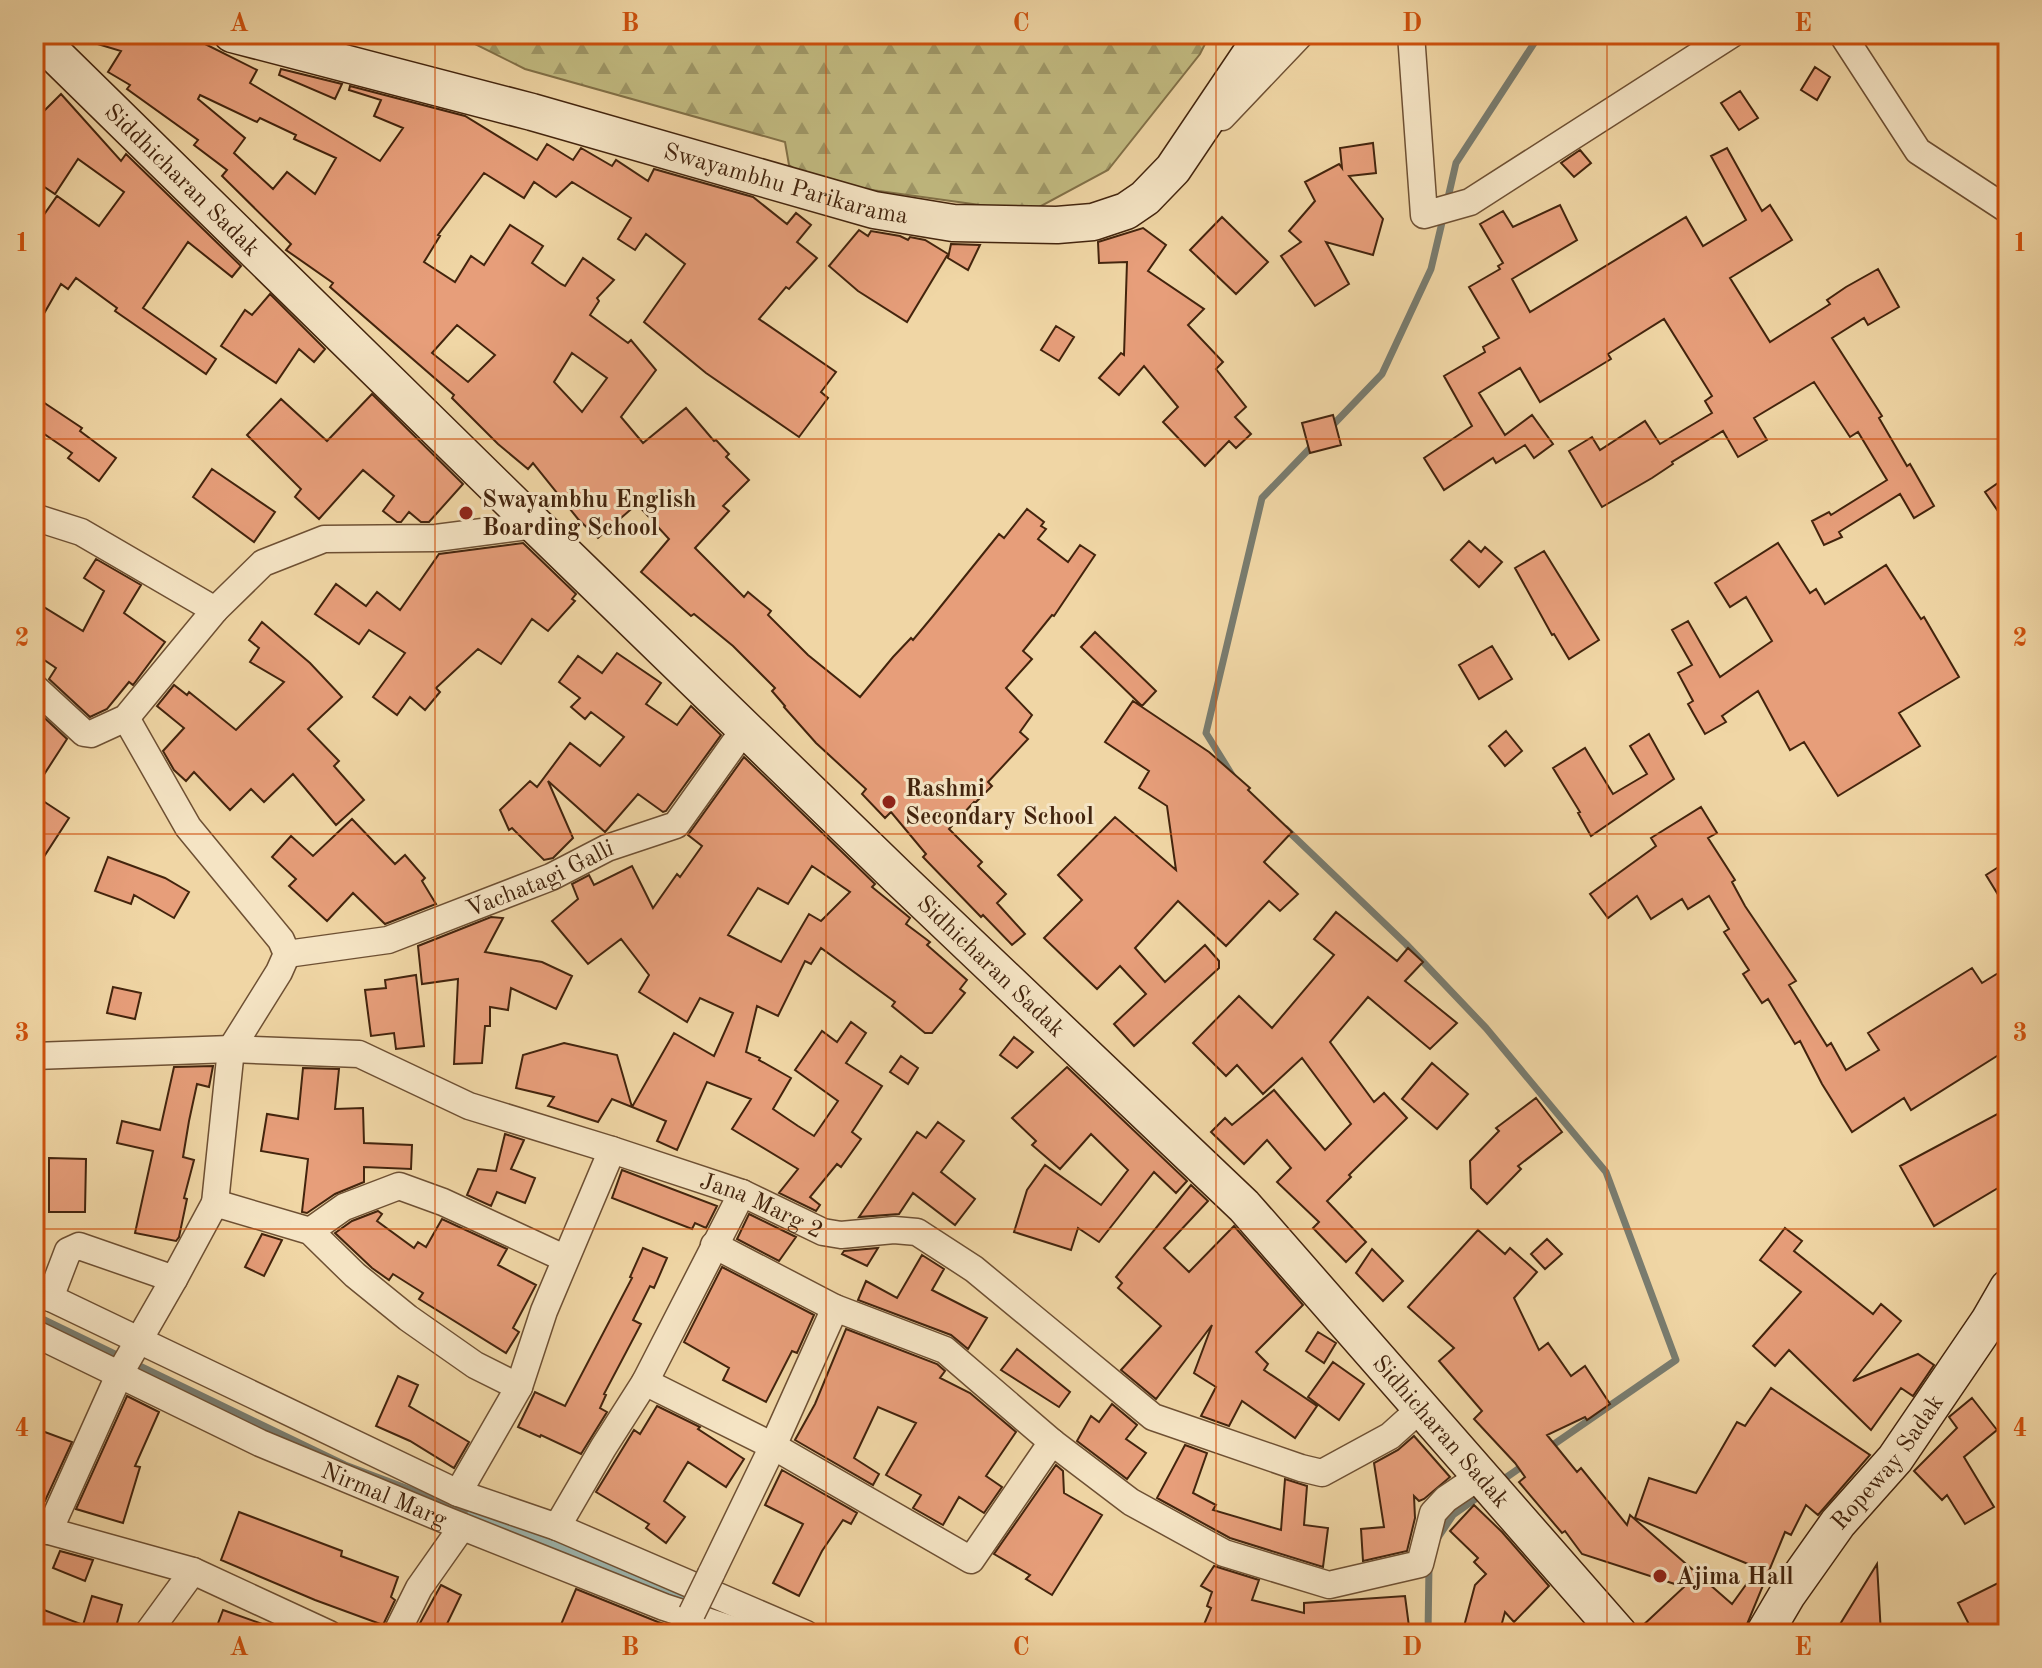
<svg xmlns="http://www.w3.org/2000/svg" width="2042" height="1668" viewBox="0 0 2042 1668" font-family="'Old Standard TT',serif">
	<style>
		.forest { fill: url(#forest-firs); stroke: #827047; stroke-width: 2 }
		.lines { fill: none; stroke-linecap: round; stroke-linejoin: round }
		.stream { stroke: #797c6f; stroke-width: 7 }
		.canal { stroke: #9db7b0; stroke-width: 26 }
		.building { fill: #e79e7a; stroke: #43240d; stroke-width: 2; fill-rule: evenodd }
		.street-casing { stroke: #6e5033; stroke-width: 29 }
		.secondary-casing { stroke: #43240d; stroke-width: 39 }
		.street { stroke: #f5e4c4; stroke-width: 26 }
		.secondary { stroke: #f5e4c4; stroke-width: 36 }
		.street-bridge-casing { stroke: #6e5033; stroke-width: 29; stroke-linecap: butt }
		.street-bridge { stroke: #f5e4c4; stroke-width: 26 }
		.grid { fill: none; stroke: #cf510c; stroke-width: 2; stroke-opacity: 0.55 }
		.poi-dot { fill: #8f2418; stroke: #f5e4c4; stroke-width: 3 }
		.labels { text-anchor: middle; stroke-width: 6; stroke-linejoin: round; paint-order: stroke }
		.street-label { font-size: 24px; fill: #43240d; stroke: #f5e4c4 }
		.poi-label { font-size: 24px; font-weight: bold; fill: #43240d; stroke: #f5e4c4; text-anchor: start }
		.neatline { fill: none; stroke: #cf510c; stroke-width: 3 }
		.grid-label { font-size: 26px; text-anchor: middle; font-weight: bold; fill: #cf510c }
	</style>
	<defs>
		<pattern id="forest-firs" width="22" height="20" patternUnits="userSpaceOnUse" patternTransform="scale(2)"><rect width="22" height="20" fill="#c2bb81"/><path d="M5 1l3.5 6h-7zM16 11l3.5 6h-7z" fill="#9f9868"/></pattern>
	</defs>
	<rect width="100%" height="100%" fill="#f0d6a5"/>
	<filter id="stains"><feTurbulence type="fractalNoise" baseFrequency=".0025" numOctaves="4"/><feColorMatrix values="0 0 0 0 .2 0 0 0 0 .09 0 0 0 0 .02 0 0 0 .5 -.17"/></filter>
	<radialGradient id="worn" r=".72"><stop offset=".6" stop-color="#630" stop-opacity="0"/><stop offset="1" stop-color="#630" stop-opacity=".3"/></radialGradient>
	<path class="forest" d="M455,34h755l-10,20 -92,116 -78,42 -216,-30 -25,-17 -4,-23 -260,-73z"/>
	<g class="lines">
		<path class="stream" d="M1447,202l9,-39 84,-129
			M1330,428l52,-54 49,-105 13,-55
			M1232,775l-26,-42 56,-235 53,-55
			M1286,829l120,115 80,84 120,144 70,188 -129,89
			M34,1315l311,150 135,51
			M1501,1481l26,-18
			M1437,1539l16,-24 31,-22
			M1428,1634l1,-68"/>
		<path class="canal" d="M480,1516l136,54 62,19"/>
	</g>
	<path class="building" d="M82,34h125l-4,9 54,27 -7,13 130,78 23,-33 -29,-12 7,-16 -32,-10 1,-4 115,30 72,44 10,-16 26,16 8,-12 31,18 4,-6 32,21 6,-12 99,28 34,27 9,-11 15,12 -14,17 20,16 -28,31 -3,-2 -27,32 77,53 -15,20 7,6 -29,39 -93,-64 -62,-51 41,-58 -39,-30 -11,16 -17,-11 13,-21 -59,-36 -16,15 -22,-15 -10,16 -40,-25 -46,62 2,1 -16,26 31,20 16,-26 13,9 26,-40 33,21 -11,17 29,21 4,2 18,-28 31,22 -17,18 2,3 -9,14 38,28 3,-3 25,30 -35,47 22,26 43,-35 28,33 2,-1 13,14 -3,3 23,23 -26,26 6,5 -34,37 49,49 4,-5 23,19 -3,4 40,40 52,42 33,-40 18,-19 2,2 20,-24 66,-82 5,4 23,-29 17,13 -3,4 5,3 -8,10 30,23 12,-17 15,10 -41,61 -2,-1 -29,36 9,8 -26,29 26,27 -12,17 8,7 -40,43 4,4 -17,17 -1,-1 -25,27 33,33 -4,4 28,28 -9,9 28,31 -13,11 -29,-30 -2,2 -58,-60 3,-3 -35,-42 -6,6 -23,-24 4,-5 -50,-46 -32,-36 1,-1 -13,-15 3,-3 -42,-42 -39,-32 -3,2 -50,-44 28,-33 -32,-35 -39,34 -20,-19 -45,-56 -5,6 -30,-25 -46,-46 2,-3 -124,-108 3,-4 -47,-33 5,-6 -69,-68 5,-6 -33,-25 4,-5 -71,-51 3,-4 -22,-13 13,-21 -40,-12zM200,95l57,27 3,-4 36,17 -2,4 42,19 -21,36 -28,-22 -14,17 -39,-36 11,-15 -47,-39zM457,325l38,30 -27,27 -36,-29zM572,353l35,25 -25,34 -28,-30z
		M1815,67l15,10 -13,23 -16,-10z
		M281,69l61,15 -7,15 -56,-24z
		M1740,91l18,27 -19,12 -18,-27z
		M61,94l60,67 5,-7 115,112 -9,11 -44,-35 -45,66 73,51 -10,15 -91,-63 2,-3 -41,-30 -8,11 -7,-5 -27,47v-102l23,-33 42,30 25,-34 -46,-33 -23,35 -21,-14v-59z
		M1373,143l3,30 -27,3 34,43 -10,36 -47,-13 23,42 -34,22 -34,-50 20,-14 -12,-11 26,-30 -10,-19 34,-18 3,4 -2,-20z
		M1727,148l35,63 8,-6 22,35 -62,38 40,64 60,-38 -3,-4 19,-13 32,-18 21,38 -31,18 -4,-7 -32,20 50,78 -3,2 28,48 3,-2 24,42 -20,12 -14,-24 -61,38 3,5 -18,8 -12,-24 17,-9 2,3 56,-35 -29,-48 -8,5 -36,-55 -60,36 13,22 -29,17 -15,-26 -51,31 1,2 -21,14 -50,29 -33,-56 23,-14 8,13 45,-29 15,23 52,-31 -7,-12 7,-5 -48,-77 -56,35 3,5 -71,43 -20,-34 -41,25 26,42 27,-20 21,29 -19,14 -9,-13 -29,18 -3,-5 -49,32 -20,-32 48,-32 -28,-50 41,-24 -2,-5 16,-9 -30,-51 31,-18 -2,-3 5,-3 -23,-39 23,-13 10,16 47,-22 17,35 -65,39 18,33 156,-95 17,29 43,-26 -35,-64z
		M1580,150l11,13 -17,14 -13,-14z
		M1222,217l46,45 -32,32 -46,-44z
		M1143,228l23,17 -18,26 56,38 -16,16 35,37 -7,7 30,38 -11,10 16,17 -15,14 -7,-7 -24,25 -42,-44 15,-15 -34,-41 -25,29 -20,-17 22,-25 3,2 3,-93 -28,1 -1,-21z
		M859,230l9,6 3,-5 29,5 8,4 2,-3 15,3 23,14 -41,68 -49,-31 -29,-25z
		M951,244l29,1 -12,25 -20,-12z
		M270,294l55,55 -11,13 -15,-13 -23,34 -55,-37 24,-36 7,5z
		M1056,326l18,11 -15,24 -18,-11z
		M372,394l91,90 -34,38h-8l-12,-10 -8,10h-4l-14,-11 11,-15 -31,-26 -44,49 -24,-22 6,-8 -54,-54 34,-36 46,42z
		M34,396l48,32 -2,3 36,27 -17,23 -31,-23 4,-5 -38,-26z
		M1333,415l8,30 -31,8 -8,-30z
		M212,469l63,43 -21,30 -61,-45z
		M2008,476v50l-23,-34z
		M1469,541l12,11 4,-5 17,15 -23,25 -28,-27z
		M523,543l53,51 -4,5 3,2 -27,30 -16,-12 -31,45 -23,-15 -42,39 4,4 -15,18 -15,-13 -13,18 -24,-18 32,-44 -36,-23 -10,14 -44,-30 21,-30 30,22 11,-14 23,18 39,-56z
		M1778,543l32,50 6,-4 9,15 61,-39 35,54 3,-2 35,60 -60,36 21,33 -82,50 -34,-54 -14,8 -32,-59 -36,25 4,6 -21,12 -17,-30 5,-3 -15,-28 14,-8 -20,-35 16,-9 32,56 52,-36 -26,-44 -16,10 -15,-24z
		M1544,551l55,89 -30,19 -15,-25 -2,1 -37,-67z
		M96,559l45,26 -17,28 41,29 -32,43 -4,-3 -22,27 -17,8 -41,-38 7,-11 -22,-15v-33l8,-14 41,25 21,-40 -20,-13z
		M262,622l48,41 32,34 -34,32 31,32 -5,5 30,34 -28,25 -43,-51 -29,28 -13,-13 -21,21 -36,-38 -8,9 -12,-11 -11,-19 21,-23 -27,-22 17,-21 13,10 2,-3 47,38 48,-48 -34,-20 9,-14 -10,-8z
		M1095,632l61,59 -14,15 -61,-59z
		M1492,646l20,33 -33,20 -20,-34z
		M617,653l44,30 -15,21 31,21 14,-19 30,29 -55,76 -3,1 -25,-18 -33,38 -57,-51 25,57 -20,20 -9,2 -32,-32 -3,2 -9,-20 30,-29 7,6 33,-44 30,23 24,-29 -33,-25 -6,7 -14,-12 9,-9 -21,-16 19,-26 24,17z
		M1133,701l76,51 41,36 -2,2 44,42 -28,30 34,32 -18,17 -11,-10 -43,45 -48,-45 -43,47 30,34 40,-37 14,16v7l-85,78 -20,-22 32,-30 -26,-28 -23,23 -53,-51 38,-38 -24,-25 57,-58 61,53 -9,-64 -28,-18 10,-17 -44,-29z
		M35,709l32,30 -33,51v-79z
		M1506,731l16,20 -17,15 -16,-20z
		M1649,734l25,45 -83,57 -13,-23 2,-1 -27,-44 32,-20 28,46 34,-20 -17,-28z
		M744,757l131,127 -3,3 38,31 -4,6 24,18 -3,3 40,35 -7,9 5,4 -33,40h-7l-33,-27 3,-4 -74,-54 -10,16 -6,-3 -27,55 -21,-10 -11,46 14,6 -1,2 32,18 -18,31 25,17 16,10 24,-35 -43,-31 27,-39 15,11 14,-20 15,11 -20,30 36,23 -30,46 9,7 -20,28 -4,-3 -27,33 10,8 -4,6 -37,-18 19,-24 -66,-40 19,-30 -44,-17 -30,68 -20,-9 9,-20 -34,-14 42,-74 40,23 19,-43 -33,-15 -13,24 -48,-30 10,-17 -28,-36 -33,25 -36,-43 26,-22 -6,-15 17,-9 5,10 38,-19 21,42 24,-34 3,3 22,-31 -14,-11zM812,866l38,26 -29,29 -12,-7 -28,48 -53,-27 30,-47 30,16z
		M34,795l35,23 -35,54z
		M1701,807l16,26 -9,5 27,42 -3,2 13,24 51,75 -7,4 38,61 4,-3 15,27 33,-20 -11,-17 104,-65 10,15 26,-16v82l-97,61 -7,-12 -52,34 -30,-48 -22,-43 -5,3 -27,-45 -6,4 -19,-29 6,-4 -25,-38 5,-3 -20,-33 -21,13 -6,-10 -31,20 -14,-23 -29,22 -18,-24 66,-48 -5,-8z
		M352,819l43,45 10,-9 20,23 -3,3 14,23 -51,20 -32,-31 -26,28 -38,-35 7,-7 -24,-22 19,-21 22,20z
		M108,857l57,21 24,14 -15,26 -40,-23 -3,9 -36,-13z
		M2008,861v50l-22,-36z
		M1336,912l61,49 11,-13 15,14 -18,19 52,42 -27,26 -62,-52 -38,45 44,60 10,-9 23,25 -58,57 2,2 -24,24 39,41 -20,20 -33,-34 6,-6 -42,-40 14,-14 -24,-28 -23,24 -33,-32 14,-14 7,7 42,-35 51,60 26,-26 -49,-66 -39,36 -26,-29 -11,11 -33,-33 46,-47 33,32 62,-73 -20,-16z
		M491,917l12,1 -18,34 57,10 30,14 -16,33 -45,-21 -3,22 -18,-3v19h-5l-3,37 -28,1 4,-85 -36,5 -4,-38z
		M416,975l8,71 -28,3 -2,-16 -23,3 -6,-46 21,-2 -1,-8z
		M113,987l28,6 -6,26 -28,-6z
		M1014,1037l19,15 -16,16 -17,-13z
		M564,1043l53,12 15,52 -20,-8 -14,23 -50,-16 6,-9 -38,-9 7,-33z
		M901,1056l17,12 -10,16 -18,-12z
		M1432,1063l36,31 -31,35 -35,-30z
		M213,1066l-4,21 -12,-3 -8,37 -6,36 11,3 -10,38 3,1 -8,38 -3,4 -41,-8 18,-82 -36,-8 5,-22 38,9 14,-63z
		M1067,1067l120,114 -11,12 -22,-21 -55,70 -21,-14 -7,22 -57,-18 13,-42 18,-25 56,40 27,-35 -37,-36 -31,35 -28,-24 4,-4 -24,-23z
		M303,1068l36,1 -4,40 28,-1 1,35 48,2 -1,24 -47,-2v15l-29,12 -28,19 -5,-1 6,-53 -47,-8 6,-37 31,5z
		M1536,1098l26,34 -44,34 3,3 -34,35 -16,-16 -1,-27 29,-30 -3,-3z
		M2001,1112l7,12v58l-74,44 -34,-60z
		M938,1122l26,19 -23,31 34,27 -20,26 -42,-32 -14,21 -40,3 58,-85 9,6z
		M505,1134l19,6 -13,29 24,9 -10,25 -28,-11 -6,14 -24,-11 11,-26 18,2z
		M49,1158l37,1 -1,53h-36z
		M622,1170l95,36 -11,22 -11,-5 -3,6 -80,-31z
		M1191,1185l17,16 -44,47 25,24 45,-46 69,79 -47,47 12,12 -4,6 53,36 -22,32 -53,-37 -13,25 -28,-10 15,-29 -22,-14 18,-48 -56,74 -35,-29 40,-44 -43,-38 4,-5 -6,-6z
		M378,1211l4,3 -5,7 37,27 4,-6 8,5 16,-28 65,30 -9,16 38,20 -23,43 6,4 -13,21 -87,-54 4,-6 -30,-19 -4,6 -17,-12 -37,-35 17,-12z
		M749,1214l47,23 -17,24 -42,-22z
		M1785,1228l17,13 -8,10 79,63 8,-10 20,17 -48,60 65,-27 16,11 -21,31 -12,-8 -30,42 -82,-80 -14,16 -22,-20 48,-54 -41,-32z
		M1478,1230l27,24 5,-6 27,24 -23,26 25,52 9,-7 23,33 14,-10 25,38 -23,16 -2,-3 -38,18 30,37 4,-4 46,57 3,-10 102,89 26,-36 -123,-50 14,-40 47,15 41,-71 8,4 26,-38 99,67 -52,60 -12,-10 -15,30 -6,-3 -42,102h-104v-5l45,-42 -102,-33 -17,-23 -3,2 -43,-51 6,-5 -10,-14 -41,-44 8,-8 -43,-50 15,-13 -46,-41z
		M262,1234l20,6 -18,36 -19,-9z
		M1547,1239l15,15 -17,15 -14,-15z
		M643,1248l24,10 -13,30 -4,-2 -17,34 8,4 -37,70 2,1 -6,13 7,4 -26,42 -40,-19 -1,2 -22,-10 17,-35 30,14 67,-128 -2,-1z
		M878,1248l-11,18 -25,-12 2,-3z
		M1372,1249l31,32 -20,20 -27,-28z
		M922,1255l22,14 -12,21 55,28 -19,31 -17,-14 -93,-35 8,-19 31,17z
		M722,1267l92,48 -17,38 -5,-2 -26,51 -43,-22 6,-12 -45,-26z
		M846,1329l91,35 8,7 -5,7 30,15 46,39 -30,44 16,11 -18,26 -25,-16 -16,28 -30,-17 8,-13 -35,-20 30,-52 -38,-16 -24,51 25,16 -6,11 -78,-45 20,-36z
		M1318,1332l18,11 -12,20 -18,-12z
		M1017,1349l53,43 -11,15 -58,-37z
		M1333,1362l31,22 -25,36 -31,-23z
		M398,1376l20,9 -9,21 60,36 -15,26 -44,-27 -34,-15z
		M127,1396l32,16 -24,54 5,1 -17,56 -47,-14z
		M1972,1398l25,32 -33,27 30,50 -29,17 -18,-29 -5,5 -28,-29 43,-43 -8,-11z
		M1112,1404l25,21 -11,14 20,14 -19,26 -50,-38 14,-25 8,6z
		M657,1406l43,21 -2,2 46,30 -18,28 -38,-25 -24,39 21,16 -19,26 -20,-15 3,-4 -53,-32 38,-62 6,4z
		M34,1428l38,14 -27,59 -11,-2z
		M1414,1436l36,41 -26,22 -5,2 -5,-5 1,22 -8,33 -44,10 -2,-32 23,-2 -10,-64 24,-13z
		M1185,1445l22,8 -14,40 23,12 -3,5 68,20 4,-51 22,7 -3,39 24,3 -5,39 -93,-29 -73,-40z
		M1056,1465l7,6 1,22 38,22 -50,80 -26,-16 4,-4 -36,-21z
		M782,1470l75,43 -6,11 -8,-4 -21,31 -23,45 -26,-13 30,-59 -38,-19z
		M1474,1505l28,27 47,54 -35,36 -9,-10 -6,22h-37l13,-49 11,-11 -12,-12 4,-4 -28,-27z
		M239,1512l103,39 -1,5 57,21 -7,20 4,3 -12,25 -68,-25 -94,-40z
		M60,1551l33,9 -8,21 -32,-13z
		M1877,1564l4,70h-47z
		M1214,1566l45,14 -7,20 52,13v-10l101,-7 5,38h-210l11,-26 -4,-2 5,-14 -11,-6z
		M2008,1578v46l-20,10h-14l-16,-31z
		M441,1585l20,10 -16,33 9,6h-40z
		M576,1589l82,33 37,12h-138z
		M92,1596l30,9 -8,29h-80v-12l5,-14 44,17z
		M223,1610l59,21v3h-68z"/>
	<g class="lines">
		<g class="street-casing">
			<g id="street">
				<path d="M1411,34l13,181 46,-13 262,-168"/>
				<path d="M1842,34l76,117 90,59"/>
				<path d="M1222,117l79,-83"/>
				<path d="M34,517l47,15 134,78"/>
				<path d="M34,687l50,46 7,1 35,-16 89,-108 48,-47 61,-24 112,-1 99,-13"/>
				<path d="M126,718l62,109 93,113 6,14 -8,18 -48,77 -16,154"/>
				<path id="s1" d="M287,954l101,-14 163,-63 56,-29 69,-23 70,-98"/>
				<path id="s2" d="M34,1056l197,-7 128,5 110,52 143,44 130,43 81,39 18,3 53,-5 23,2 57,37 179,148 148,51 21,5 68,-37 30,-27"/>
				<path d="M310,1231l34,-24 55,-21 44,16 121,56"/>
				<path d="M714,1245l121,63 110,42 107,92 79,60 93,51 105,32 91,-21 13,-51 13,-14 34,-23"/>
				<path d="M34,1290l424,203 99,34 46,-79 42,-66 97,-189"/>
				<path d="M50,1298l18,-47 11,-5 95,33 41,-76 95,28 45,44 53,43 67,47 44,22"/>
				<path id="s3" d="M34,1333l226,110 188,78 216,86 82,27"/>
				<path d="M645,1382l128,64 198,114 81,-118"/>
				<path d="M458,1493l61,-106 25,-76 68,-161"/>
				<path d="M557,1527l249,107"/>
				<path d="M34,1530l15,1 144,40 136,63"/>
				<path d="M49,1531l71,-158 54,-94"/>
				<path d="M711,1574l62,-128 62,-138"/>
				<path d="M147,1634l46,-63"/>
				<path d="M396,1634l23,-46 43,-61"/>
			</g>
		</g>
		<g class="secondary-casing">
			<g id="secondary">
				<path id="s4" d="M34,34l501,491 363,352 346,329 375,428"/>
				<path id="s5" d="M232,34l300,78 342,98 79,13 104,2 36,-3 33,-11 19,-13 28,-29 91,-135"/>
				<path id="s6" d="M1764,1634l23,-39 51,-72 57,-64 94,-138 19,-33"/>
			</g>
		</g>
		<use href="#street" class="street"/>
		<use href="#secondary" class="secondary"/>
		<g class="street-bridge-casing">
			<path id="street-bridge" d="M692,1613l19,-39"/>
		</g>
		<use href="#street-bridge" class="street-bridge"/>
	</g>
	<path class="grid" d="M435,34v1600M826,34v1600M1216,34v1600M1607,34v1600M34,439h1974M34,834h1974M34,1229h1974"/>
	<g class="poi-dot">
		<circle cx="466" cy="513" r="8"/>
		<circle cx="889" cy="802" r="8"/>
		<circle cx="1660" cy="1576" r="8"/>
	</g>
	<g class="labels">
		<g class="street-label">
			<text dy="8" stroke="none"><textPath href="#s4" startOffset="208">Siddhicharan Sadak</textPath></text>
			<text dy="8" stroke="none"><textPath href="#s5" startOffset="574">Swayambhu Parikarama</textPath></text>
			<text dy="8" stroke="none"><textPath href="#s1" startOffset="266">Vachatagi Galli</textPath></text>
			<text dy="8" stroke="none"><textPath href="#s4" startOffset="1336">Sidhicharan Sadak</textPath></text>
			<text dy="8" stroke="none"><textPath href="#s2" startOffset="756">Jana Marg 2</textPath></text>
			<text dy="8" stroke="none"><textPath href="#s4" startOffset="1984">Sidhicharan Sadak</textPath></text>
			<text dy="8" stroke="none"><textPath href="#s6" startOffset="212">Ropeway Sadak</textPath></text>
			<text dy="8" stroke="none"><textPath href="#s3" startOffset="386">Nirmal Marg</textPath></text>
		</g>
		<g class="poi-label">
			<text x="482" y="507">Swayambhu English<tspan x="482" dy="28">Boarding School</tspan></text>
			<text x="905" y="796">Rashmi<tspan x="905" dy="28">Secondary School</tspan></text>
			<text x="1676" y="1584">Ajima Hall</text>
		</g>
	</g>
	<rect width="2042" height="1668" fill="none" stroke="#f0d6a5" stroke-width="88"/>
	<rect x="44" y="44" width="1954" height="1580" class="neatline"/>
	<g class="grid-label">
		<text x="239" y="31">A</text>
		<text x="630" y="31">B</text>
		<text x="1021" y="31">C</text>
		<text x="1412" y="31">D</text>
		<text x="1803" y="31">E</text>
		<text x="22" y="251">1</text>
		<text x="2020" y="251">1</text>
		<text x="22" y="646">2</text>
		<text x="2020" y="646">2</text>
		<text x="22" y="1041">3</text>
		<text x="2020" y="1041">3</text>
		<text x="22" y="1436">4</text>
		<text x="2020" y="1436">4</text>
		<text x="239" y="1655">A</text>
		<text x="630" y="1655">B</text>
		<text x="1021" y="1655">C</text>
		<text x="1412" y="1655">D</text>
		<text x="1803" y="1655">E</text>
	</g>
	<rect width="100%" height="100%" filter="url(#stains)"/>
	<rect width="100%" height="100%" fill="url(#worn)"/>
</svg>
